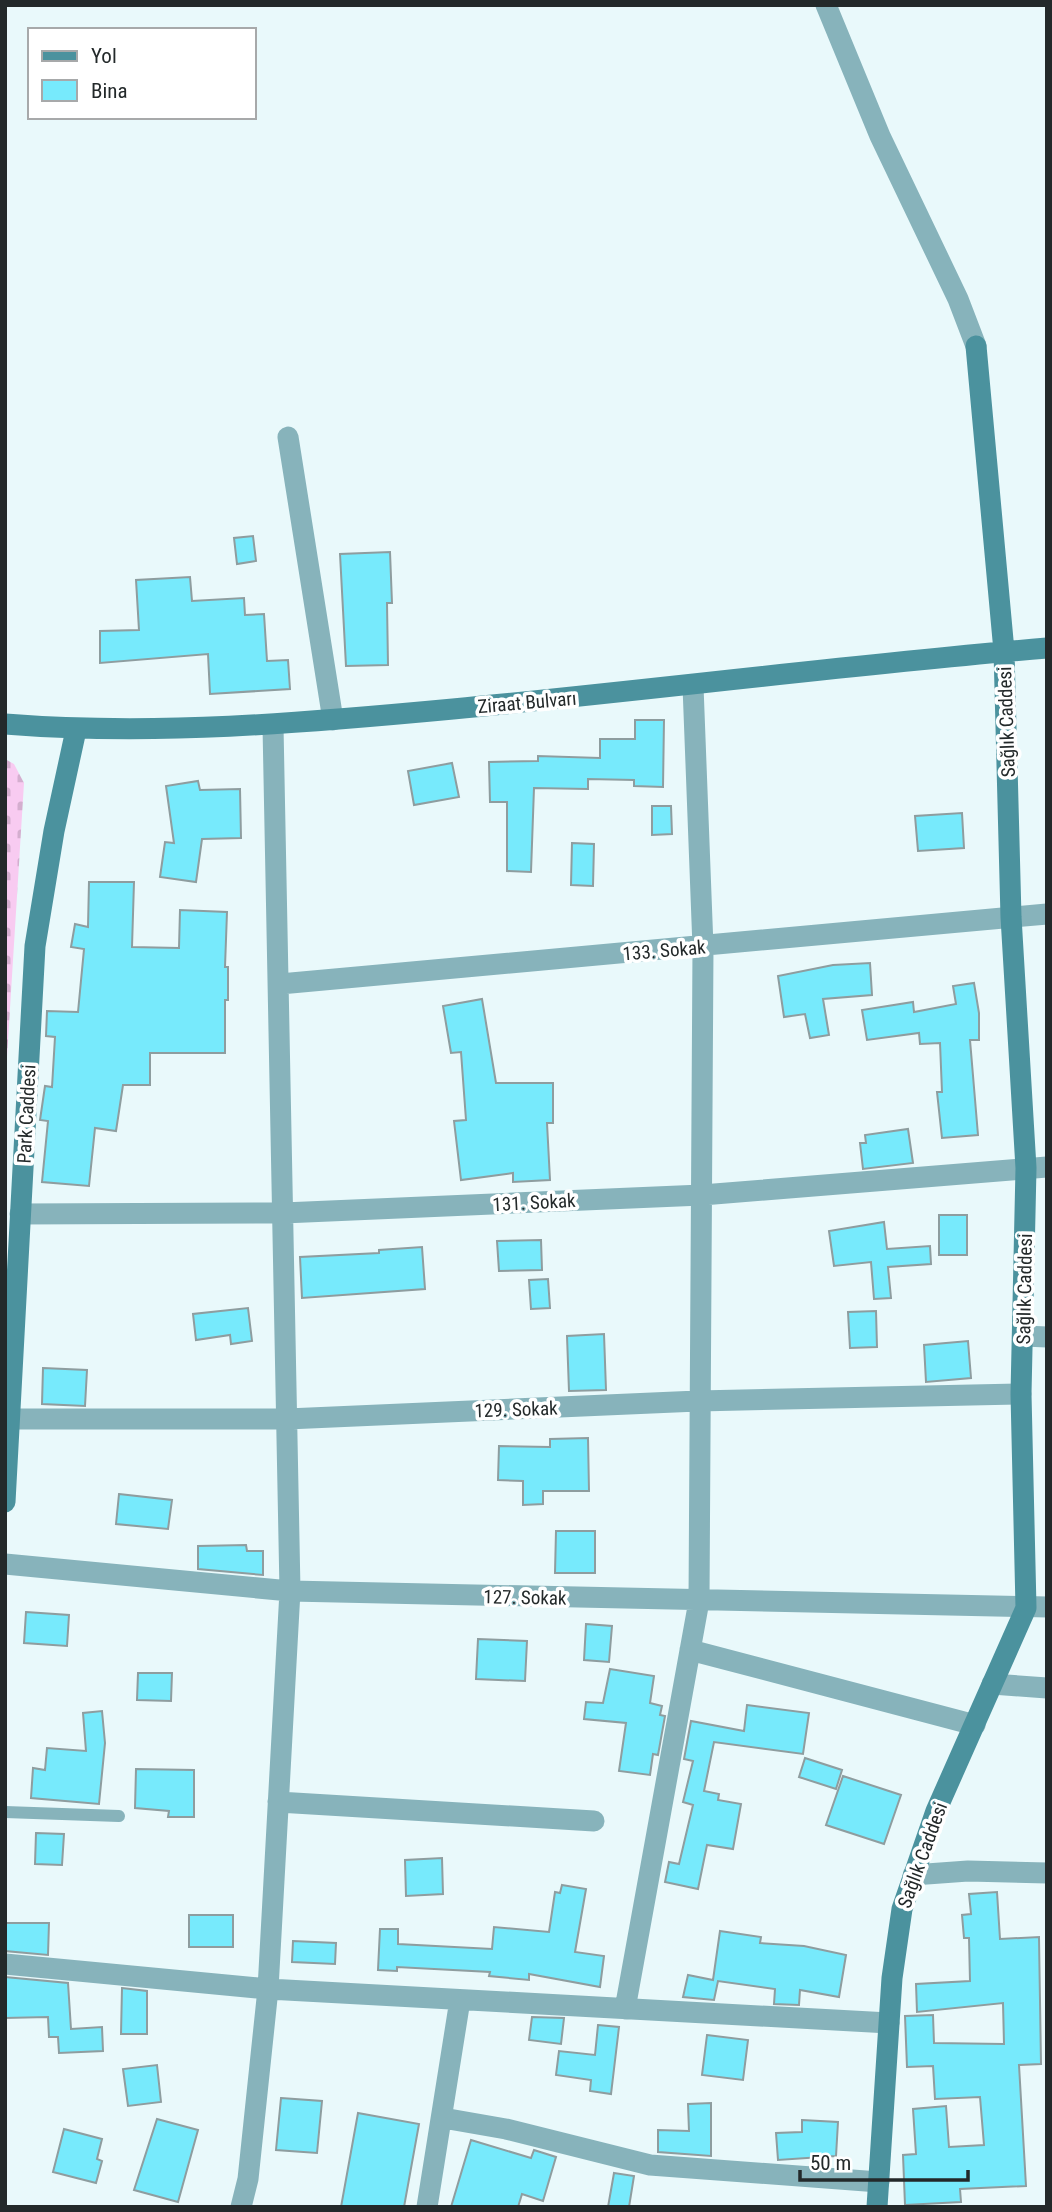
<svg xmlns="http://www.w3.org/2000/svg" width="1052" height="2212" viewBox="0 0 1052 2212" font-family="'Roboto Condensed',sans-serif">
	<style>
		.cemetery { fill: url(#cemetery-stones) }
		.building { fill: #77eafc; stroke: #8e9d9f; stroke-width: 2 }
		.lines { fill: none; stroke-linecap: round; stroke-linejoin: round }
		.lane { stroke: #87b3bb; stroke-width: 12 }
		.street { stroke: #87b3bb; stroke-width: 21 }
		.secondary { stroke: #4b929e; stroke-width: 21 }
		.labels { text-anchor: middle; stroke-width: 7; stroke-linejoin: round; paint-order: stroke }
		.street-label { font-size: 19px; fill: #23292a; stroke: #fff }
	</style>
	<defs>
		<pattern id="cemetery-stones" width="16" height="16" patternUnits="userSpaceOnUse" patternTransform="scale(1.75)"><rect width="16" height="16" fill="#f8cbf1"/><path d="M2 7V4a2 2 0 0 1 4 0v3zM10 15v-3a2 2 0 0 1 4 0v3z" fill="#d4aecf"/></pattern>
	</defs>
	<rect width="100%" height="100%" fill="#e9f9fb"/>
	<path class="cemetery" d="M5,759l9,5 10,19 -19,306z"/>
	<path class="building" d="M253,536l3,25 -19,3 -3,-26z
		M390,552l2,51h-5l1,62 -42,1 -6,-112z
		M190,577l2,24 52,-3 1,17 19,-1 3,47 21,-1 2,29 -80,5 -2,-40 -108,9v-32l39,-1 -3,-50z
		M635,720h29l-1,67 -29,-1v-6l-46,-1v10l-54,-1 -3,84 -24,-1v-69h-17l-1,-40 49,-1v-5l62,2v-19h35z
		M452,763l7,34 -45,8 -6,-34z
		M198,781l2,9 40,-1 1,49 -39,1 -6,43 -36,-5 5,-35 9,1 -8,-57z
		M652,806h19l1,28 -20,1z
		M962,813l2,35 -46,3 -3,-35z
		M572,843l22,1 -1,42 -22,-1z
		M89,882h45l-2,65 47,1 1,-38 47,2 -2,55h3v33h-3v53h-75v32h-27l-7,46 -21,-3 -6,58 -47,-4 6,-61 -8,-1 5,-34 7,1 3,-50 -9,-1 1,-25 31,1 6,-63 -13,-2 4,-23 13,3z
		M870,963l2,32 -49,4 6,36 -19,3 -5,-24 -21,3 -6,-41 55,-11z
		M974,983l5,30v27h-9l8,95 -36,3 -5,-46h5l-2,-49 -20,1 -1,-11 -52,7 -5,-30 51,-8 1,10 42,-8 -3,-18z
		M482,999l14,84h57v40h-6l3,57 -37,2v-9l-52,7 -7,-59 12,-1 -5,-68 -10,1 -8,-47z
		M908,1129l5,34 -50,6 -3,-26h6l-1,-8z
		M939,1215h28v40h-28z
		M884,1222l3,27 43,-3 1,18 -43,3 3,31 -17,1 -3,-37 -37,4 -5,-35z
		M541,1240l1,30 -43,1 -2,-30z
		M422,1247l3,42 -123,9 -2,-41 79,-4v-3z
		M548,1279l2,29 -19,1 -2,-29z
		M248,1308l4,33 -21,3 -1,-9 -34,5 -3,-26z
		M876,1311l1,36 -27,1 -2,-36z
		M604,1334l2,56 -37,1 -2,-55z
		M968,1341l3,37 -45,4 -2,-37z
		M43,1368l44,2 -2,36 -43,-2z
		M588,1438l1,53h-46v13l-20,1v-24l-25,-1 1,-34 51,1v-8z
		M119,1494l53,6 -4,29 -52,-5z
		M556,1531h39v42h-40z
		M246,1545l1,6h16v24l-65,-6v-23z
		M26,1612l43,3 -2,31 -43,-3z
		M586,1624l26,2 -3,36 -25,-2z
		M478,1639l49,2 -2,40 -49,-2z
		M610,1669l44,7 -4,27 12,3 -2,9 5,1 -7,39 -5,-1 -3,21 -31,-4 7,-48 -42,-4 2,-17 17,1z
		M138,1673h34l-1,28 -34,-1z
		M747,1705l62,8 -6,41 -89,-12 -10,49 15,3 -1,6 23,4 -8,45 -26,-4 -9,44 -33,-7 4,-20 10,2 14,-59 -10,-3 10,-41 -9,-2 7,-38 53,10z
		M102,1711l3,32 -6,61 -68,-6 2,-30 12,2 2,-22 39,3 -3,-38z
		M805,1758l37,12 -6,19 -37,-12z
		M136,1769l58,1v47h-26l1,-6 -34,-3z
		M843,1776l58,19 -17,49 -58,-19z
		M36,1833l28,1 -2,31 -27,-1z
		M442,1858l1,36 -37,2 -1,-36z
		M562,1885l24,4 -11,63 29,4 -4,31 -71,-13v6l-40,-4 1,-4 -93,-5v4l-19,-1 2,-41h18v15l94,5 2,-22 55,5 6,-40 5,1z
		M997,1892l3,47 39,-2 2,127 -22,1 7,121 -66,3 1,13 -56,3 -2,-50 13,-1 -3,-45 33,-3 3,41 35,-2 -4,-48 -45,2 -2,-33 -26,1 -2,-51 28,-1 1,28 70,1 -1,-41 -86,9 -1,-28 54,-3 -1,-43h-5l-2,-23 9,-1 -2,-20z
		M189,1915h44v32h-44z
		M6,1923h43l-1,32 -43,-4z
		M720,1931l41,6 -1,6 44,3 42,9 -7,42 -39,-7 -1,15 -25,-1 1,-15 -57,-8 -4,19 -31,-3 5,-22 25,5z
		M293,1941l43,2 -1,21 -43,-2z
		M5,1977l63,6 3,46 31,-2 1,24 -44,2 -1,-16h-9l-1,-20 -43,1z
		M122,1988l25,3v43h-26z
		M532,2017l32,1 -3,26 -32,-4z
		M598,2025l21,2 -8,67 -21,-3 1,-11 -35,-5 3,-24 36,4z
		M707,2035l41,5 -5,40 -41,-5z
		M157,2065l4,37 -33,4 -5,-37z
		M281,2098l41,3 -5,52 -41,-3z
		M711,2103v53l-53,-4v-22l31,1 -1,-27z
		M358,2113l61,11 -15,83h-63z
		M157,2119l41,11 -20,72 -44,-12z
		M802,2120l36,2 -2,34 -58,4 -2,-27 26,-1z
		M64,2129l38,10 -5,20 5,2 -6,22 -43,-11z
		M471,2140l60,18 3,-8 22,7 -13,44 -21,-7 -4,13h-67z
		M614,2173l20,3 -5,31h-21z"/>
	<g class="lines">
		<path class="lane" d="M5,1812l114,4"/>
		<path class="street" d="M826,5l54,131 78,163 18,47
			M288,437l45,283
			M280,984l767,-70
			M20,1214l263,-1 419,-18 345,-28
			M1024,1336l23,1
			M10,1419h277l411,-18 323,-7
			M5,1564l285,27 757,16
			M690,1650l285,75
			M992,1684l55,4
			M278,1802l316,19
			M913,1875l55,-4 79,2
			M5,1964l263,25 621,34
			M625,2009l74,-408 4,-654 -10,-261
			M443,2118l63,11 144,36 229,17
			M241,2207l7,-28 20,-190 22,-398 -17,-865
			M427,2207l33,-207"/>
		<path class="secondary" d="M5,724c150,12 299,-1 448,-15 198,-19 396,-44 594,-61
			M5,1502l30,-556 19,-115 22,-101
			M877,2207l15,-229 10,-69 34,-98 90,-203 -5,-214 5,-226 -15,-251 -7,-266 -28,-305"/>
	</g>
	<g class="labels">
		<g class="street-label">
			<text transform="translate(527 702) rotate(-5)" y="7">Ziraat Bulvarı</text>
			<text transform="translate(1006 722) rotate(-92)" y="7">Sağlık Caddesi</text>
			<text transform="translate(664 950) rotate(-5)" y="7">133. Sokak</text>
			<text transform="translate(26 1114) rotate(-87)" y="7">Park Caddesi</text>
			<text transform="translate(534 1202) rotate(-3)" y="7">131. Sokak</text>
			<text transform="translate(1024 1289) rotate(-89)" y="7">Sağlık Caddesi</text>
			<text transform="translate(516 1409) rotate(-2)" y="7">129. Sokak</text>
			<text transform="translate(525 1597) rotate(1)" y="7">127. Sokak</text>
			<text transform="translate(922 1855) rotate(-70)" y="7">Sağlık Caddesi</text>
		</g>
	</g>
	<rect width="1052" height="2212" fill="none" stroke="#23292a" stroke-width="14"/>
	<rect x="28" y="28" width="228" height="91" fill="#ffffff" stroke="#a7a9aa" stroke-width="2"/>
	<rect x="42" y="51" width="35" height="10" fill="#4b929e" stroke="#a7a9aa" stroke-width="2"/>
	<text x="91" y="63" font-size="21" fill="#23292a">Yol</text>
	<rect x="42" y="80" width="35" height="21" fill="#77eafc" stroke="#a7a9aa" stroke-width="2"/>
	<text x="91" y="98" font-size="21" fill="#23292a">Bina</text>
	<path d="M800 2170v10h168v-10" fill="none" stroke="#23292a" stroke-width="3.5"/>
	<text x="810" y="2170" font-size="21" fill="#23292a" stroke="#ffffff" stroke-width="5" paint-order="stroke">50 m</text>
</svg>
